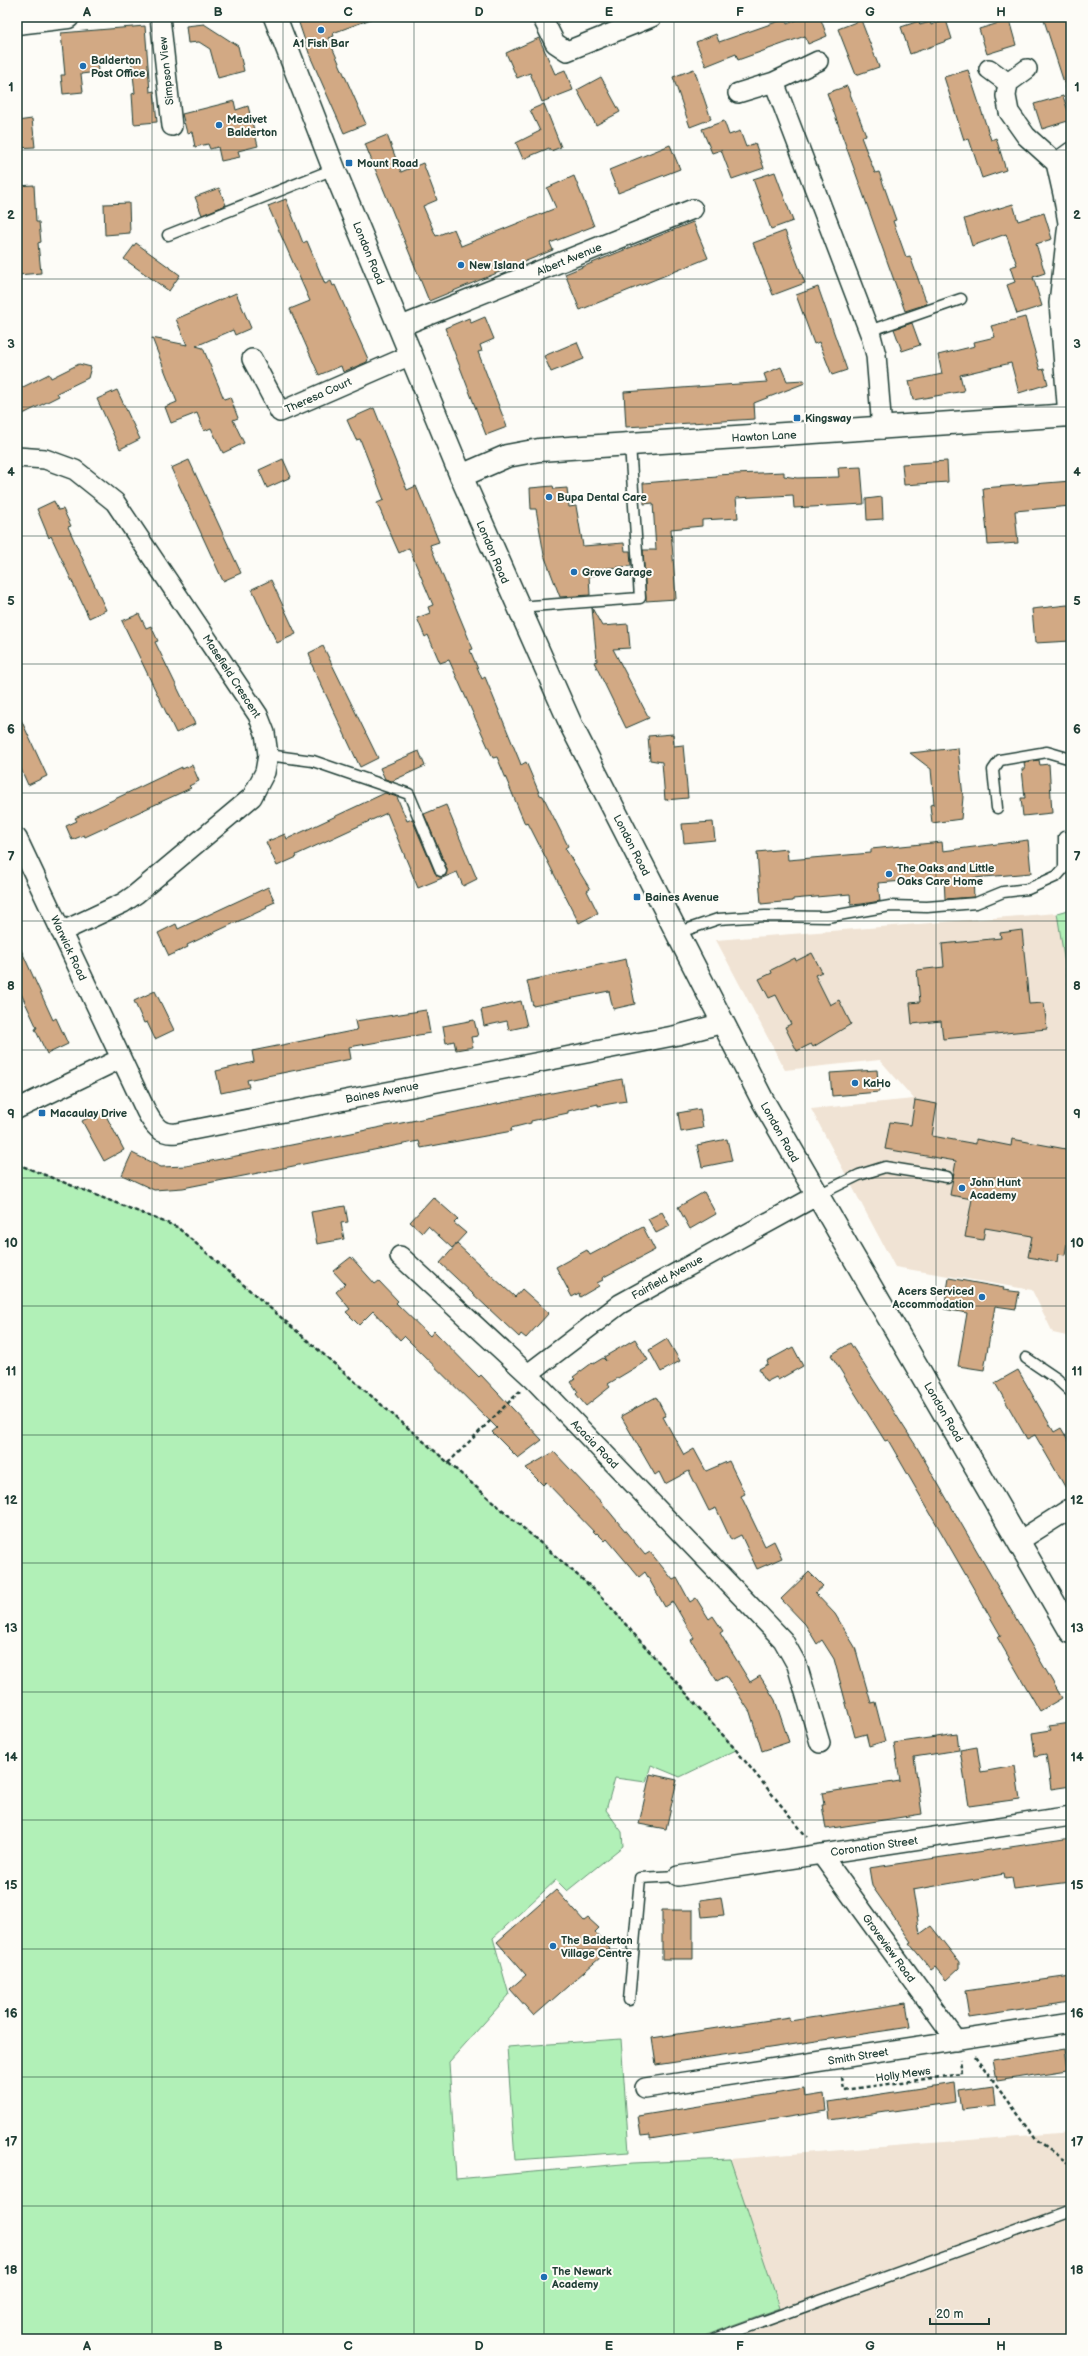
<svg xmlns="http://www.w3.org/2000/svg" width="1088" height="2356" viewBox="0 0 1088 2356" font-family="'Balsamiq Sans',sans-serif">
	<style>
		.built { fill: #f0e3d4 }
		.green { fill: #b1f0b7; stroke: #689676 }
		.building { fill: #d2a984; stroke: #1f3d34 }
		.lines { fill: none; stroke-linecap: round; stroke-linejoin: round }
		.service-casing { stroke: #1f3d34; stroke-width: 13 }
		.minor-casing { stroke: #1f3d34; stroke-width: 22 }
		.tertiary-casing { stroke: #1f3d34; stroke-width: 25 }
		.secondary-casing { stroke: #1f3d34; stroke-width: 25 }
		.path { stroke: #1f3d34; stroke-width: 2.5; stroke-dasharray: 4 3; stroke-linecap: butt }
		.service { stroke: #fdfcf7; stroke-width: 10 }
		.minor { stroke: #fdfcf7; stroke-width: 19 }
		.tertiary { stroke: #fdfcf7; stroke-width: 22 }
		.secondary { stroke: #fdfcf7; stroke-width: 22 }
		.grid { fill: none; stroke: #1f3d34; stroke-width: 1; stroke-opacity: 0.55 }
		.poi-dot { fill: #1f6fb2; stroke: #fdfcf7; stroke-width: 1.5 }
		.labels { text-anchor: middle; stroke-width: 4; stroke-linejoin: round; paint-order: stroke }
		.poi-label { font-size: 11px; font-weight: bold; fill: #1f3d34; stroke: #fdfcf7; text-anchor: start }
		.street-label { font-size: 11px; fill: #1f3d34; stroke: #fdfcf7 }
		.neatline { fill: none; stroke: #1f3d34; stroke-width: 1.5 }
		.grid-label { font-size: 13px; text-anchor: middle; font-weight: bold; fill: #1f3d34 }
	</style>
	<rect width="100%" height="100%" fill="#fdfcf7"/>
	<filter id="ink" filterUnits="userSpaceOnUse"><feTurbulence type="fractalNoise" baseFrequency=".025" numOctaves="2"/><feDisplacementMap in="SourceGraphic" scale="8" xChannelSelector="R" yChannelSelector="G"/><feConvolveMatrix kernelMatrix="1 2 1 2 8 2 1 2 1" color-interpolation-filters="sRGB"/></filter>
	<g filter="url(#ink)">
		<path class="built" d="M1057,913l14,89v335l-18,-4 -21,-43 -137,-23 -84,-158 103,-10 -34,-39 -95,10 -69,-130z
			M1071,2132v207h-1054l439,-160 177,-16 97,-4z"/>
		<path class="green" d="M1071,909v93l-14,-89z
			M17,1164l160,63 422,367 137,156 -56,27 -29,-12 -5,17 -31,-4 -9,32 16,22 1,14 -56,45 -11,-11 -63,58 16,57 -60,67 7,117 177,-16 97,-4 50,149 -84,31h-679z
			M621,2039l8,113 -114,8 -8,-113z"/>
		<path class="building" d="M297,17h74v2l-38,14 1,3 -6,2 38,86 -22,9 -34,-77z
			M804,17h16l7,19 -19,8 -3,-8 -67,24 -2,-6 -30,12 -10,-24 20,-8 3,8 66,-23 2,5z
			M1043,17h28v77l-3,1z
			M861,20l18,47 -23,8 -18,-46z
			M946,20l6,19 -42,15 -9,-27 18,-6 1,4 10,-3 1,3z
			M1009,20l7,25 -29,9 -8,-25z
			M204,24l34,22 6,25 -26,7 -8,-29 -11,-7 -11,1 -2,-17z
			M145,26l5,66 4,-1 3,31 -23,2 -2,-30 3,-1 -4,-37 -34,3 1,13 -17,2 2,18 -20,2 -2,-19h4l-4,-42z
			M539,38l16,36 10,-4 8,20 -31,12 -12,-29 -13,5 -11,-25z
			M694,69l17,50 -21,8 -17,-50z
			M968,70l23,70 5,-2 10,32 -24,8 -13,-39 -5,1 -20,-63z
			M601,77l19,35 -24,13 -19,-35z
			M847,86l19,49 -5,2 14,36 4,-1 17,48 -3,1 13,36 4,-1 17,48 -22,7 -78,-218z
			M1063,96l8,24 -29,9 -8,-25z
			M234,101l2,9 12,-4 10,40 -20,5 2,6 -19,4 -3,-14 -8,2 -2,-5 -13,3 -3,-15 -5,1 -5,-19z
			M544,104l17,43 -10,4 -2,-3 -26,11 -7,-16 24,-12 -10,-21z
			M32,119l3,28 -18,1v-27z
			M724,121l5,14 11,-4 6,16 9,-4 9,25 -32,11 -11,-29 -9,3 -10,-24z
			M387,135l14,37 22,-9 14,37 -14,6 13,30 18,-7 7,17 95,-38 -9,-20 27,-12 20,50 -44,17 3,7 -124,51 -64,-157z
			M670,145l10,24 -62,24 -9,-23z
			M775,172l18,49 -22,8 -18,-50z
			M34,185l2,37h3l2,20 -3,1 3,30 -24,2v-89z
			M219,188l7,17 -24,10 -7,-18z
			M286,199l17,44 4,-2 18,43 6,-3 2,5 2,-1 33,74 -1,3 -24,10 -2,-6 -22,9 -29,-66 20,-8 -42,-95z
			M129,203l1,30 -25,2 -1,-31z
			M1013,204l5,17 26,-8 8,26 -16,5 9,29 -12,4 9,29 -25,8 -10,-29 8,-3 -5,-15 7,-2 -11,-31 -34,12 -8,-27z
			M693,222l15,36 -128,52 -15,-36z
			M785,231l20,52 -32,12 -20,-52z
			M136,243l44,32 -11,16 -45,-32z
			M818,287l29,83 -15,5 -13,-33 -5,2 -18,-49z
			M236,293l15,35 -16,7 -2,-5 -37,16 7,2 21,51 6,-2 8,21 -5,2 11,23 -21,10 -12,-25 -7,3 -7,-18 -26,10 -6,-16 12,-5 -25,-64 35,7 -11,-26z
			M485,317l9,22 -14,6 2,6 -4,1 29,75 -21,8 -41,-107 24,-10 2,5z
			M1025,317l15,53 4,-1 4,15 -29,9 -8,-30 -51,12 4,16 -51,9 -4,-19 33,-7 -4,-19 37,-9 -1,-4 21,-5 -4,-11z
			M912,323l8,22 -18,6 -8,-22z
			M577,342l7,17 -33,13 -7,-16z
			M79,364l12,3 -3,11 -31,15 2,3 -42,21v-27l32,-16 2,4z
			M781,367l6,14 17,-1 1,3 -51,20 1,16 -129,8 -2,-35 143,-10 -3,-8z
			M117,390l23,49 -20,10 -23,-50z
			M374,408l33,82 9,-4 23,56 -9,3 43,104 -3,1 12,29 3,-2 35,85 1,3 5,-3 14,33 3,1 25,50 -3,2 25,41 -3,2 11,22 -19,10 -51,-100 -3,1 -28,-67 -4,1 -44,-98 -9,3 -12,-28 -3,2 -8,-19 13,-5 -2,-6 5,-2 -24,-57 -10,5 -22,-50 7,-3 -24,-61 -4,1 -9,-20z
			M283,459l8,18 -24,11 -8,-18z
			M189,460l52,113 -18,8 -52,-113z
			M947,461l1,21 -44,3 -2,-21z
			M861,467l3,37 -70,4 -1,-13 -57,3 2,20 -36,2v6l-31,3 5,70 -30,2 -3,-51h13l-3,-47 -9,1 -1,-21 74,-6v-2l18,-1 49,-2v4l13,2 42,-1 -1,-9z
			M1071,481v25l-56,5 3,32 -30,2 -5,-57z
			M553,486l1,3 13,-1 2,19 7,-1 7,40 41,-3 1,8h5l1,15 -34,3v6l-8,1 1,19 -30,2 -16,-42 -8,-46h-5l-1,-21z
			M882,497l1,22 -16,1 -1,-21z
			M54,501l4,9 5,-1 8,17 -3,1 38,83 -17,8 -38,-82 -2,2 -12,-29z
			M271,580l25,54 -19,9 -25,-54z
			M1067,605l4,1v35l-36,2 -3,-34z
			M592,608l10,18 26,-2 2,24 -17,1 36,69 -23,10 -32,-66 3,-1z
			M139,614l7,14 5,-2 7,15 -3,1 40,82 -19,9 -54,-112z
			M323,646l55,112 -18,9 -49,-104 1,-1 -3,-9z
			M17,711l30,65 -19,9 -11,-25z
			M673,734l1,12 9,-1 5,53 -23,2 -3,-38 -12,-2 -2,-24z
			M958,748l5,49 -2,22 -29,4 -2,-18 4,-1 -3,-35 -21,-16z
			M419,751l6,15 -33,15 -7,-2 -5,-11z
			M1039,760l1,5 9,-1 3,49 -29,3 -2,-18h4l-3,-29h3l-1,-7z
			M192,765l7,16 -10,5 2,2 -106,49 -1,-2 -12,5 -6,-14 11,-5 -2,-3 107,-51v2z
			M385,793l12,4 10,24 5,-2 23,54 6,4 5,-2 1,-6 -23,-55 22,-9 31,74 -14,7 -6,-14 -39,16 -31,-75 -91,42 1,2 -20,9 -11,-24 19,-8 2,5z
			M713,822l2,18 -31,3 -2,-19z
			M1028,840l3,33 -58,5 1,19 -29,2 -1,-21 -66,5 2,18 -18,3 -11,1 -1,-11 -57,5v2l-32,3 -4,-52 30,-3 1,11 83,-7v-4l71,-7 1,9z
			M268,887l7,15 -9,4 1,2 -80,37 1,2 -19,9 -11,-23 18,-9 2,5z
			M1022,930l7,74 15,-1 3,26 -104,10 -2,-18 -29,3 -2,-21 10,-1 -3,-32 27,-3 -2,-23 59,-6 -1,-5z
			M17,941l36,79 3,-2 12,26 -21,10 -12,-25 2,-1 -20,-43z
			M812,953l10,19 -7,3 15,30 9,-5 12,24 -38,23 -2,-3 -14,7 -12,-24 6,-3 -15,-29 -7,3 -10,-19 13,-6 -1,-3 24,-12 1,3z
			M626,959l9,45 -22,5 -4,-18 -76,15 -6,-25z
			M155,991l19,39 -19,9 -8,-17 -3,1 -10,-22z
			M521,1001l6,25 -18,4 -2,-9 -23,5 -3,-16z
			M426,1010l4,23 -81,14 2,12 -104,21 2,7 -28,6 -5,-22 38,-9 -2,-11 105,-21 -2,-9z
			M474,1020l4,16 -7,1 2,10 -17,3 -2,-9 -8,2 -3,-17z
			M877,1070l2,22 -47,4 -2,-23z
			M622,1079l4,22 -28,5v-2l-30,7v2l-37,8v2l-20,5 1,3 -91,17 -2,-7 -236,47 -29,2 -32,-15 10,-22 29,14 25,-1z
			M915,1100l22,4 -5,32 44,8v-5l35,7 1,-7 59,11v68l-6,37 -7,-1 -1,8 -29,-5 4,-21 -47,-8 -2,12 -18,-3 7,-38 -22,-4 6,-34 -71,-12 5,-27 21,3z
			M700,1109l3,19 -22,4 -3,-19z
			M103,1110l21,40 -20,11 -22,-40z
			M727,1139l5,22 -30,6 -5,-22z
			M704,1192l12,22 -26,15 -12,-22z
			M433,1197l25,22 -4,4 12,10 -14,15 -24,-22 -6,7 -12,-11z
			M345,1206l3,16 -7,1 3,16 -27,5 -6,-32z
			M662,1212l8,14 -14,7 -8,-14z
			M643,1227l12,23 -53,28 1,2 -6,3 2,3 -19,11 -1,-4 -7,4 -16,-30 31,-17 3,5z
			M457,1244l58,53 7,-8 27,24 -23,25 -5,-4 -2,3 -79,-74z
			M351,1257l24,27 4,-3 19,20 -2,2 34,33 4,-5 45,46 2,-2 61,65 -24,18 -26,-26 5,-4 -93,-92 -4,4 -27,-29 -14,14 -13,-13 4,-3 -14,-17 9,-8 -12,-13z
			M949,1278l55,10 -1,2 16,2 -3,17 -21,-3 -11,64 -26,-4 9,-53 -23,-4z
			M635,1339l13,21 -40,24 2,3 -24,19 -10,-12 2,-2 -7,-10 4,-3 -2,-2 19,-14 1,1 10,-6 3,3 -2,-4z
			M667,1339l13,22 -19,11 -12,-22z
			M850,1343l68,106 144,249 -22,13 -43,-74 4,-1 -113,-196 -3,1 -54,-86z
			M793,1347l10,19 -25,14 -2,-3 -10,5 -7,-13 9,-5 -1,-3z
			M1018,1370l36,62 7,-4 10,17v52l-36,-62 -8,4 -32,-56z
			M656,1397l10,19 -3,1 21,38 10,-6 12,22 23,-10 16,33 -4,2 24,50 9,-5 8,17 -25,11 -16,-34 -10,5 -15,-32 -7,3 -20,-40 -24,13 -6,-12 -4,3 -34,-59z
			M554,1452l49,52 42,51 5,-3 23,28 4,-2 13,24 6,-4 13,21 4,-3 10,15 -3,2 30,49 10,-6 15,24 14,42 -27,9 -12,-39 -24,-36 -9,5 -26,-41 3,-2 -21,-36 -8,5 -20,-35 -6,5 -32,-38 -2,2 -8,-8 -1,1 -50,-52 -3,3 -17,-17z
			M809,1572l14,14 -8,7 20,21 20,33 16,56 4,-1 10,39 -16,5 -3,-12 -11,3 -21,-78 -12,-19 -5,4 -12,-20 -24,-25z
			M1071,1723v63l-20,3 -5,-35 -11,2 -3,-23 19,-3 -2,-4z
			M957,1734l2,16 -45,7 8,57 -96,15 -4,-24h2l-2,-12 78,-12 -6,-38z
			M977,1747l4,25 34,-6 5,33 -51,7 -9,-56z
			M650,1774l27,6 -11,49 -27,-5z
			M1071,1838v44l-57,7 -2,-11 -7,1 -1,-5 -91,16 7,44 11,-8 28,36v6l-13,12 -11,-13 -4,3 -22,-27 2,-1 -39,-56 -3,-18z
			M556,1890l28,31 4,-3 11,10 -4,4 15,17 -76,67 -24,-27 16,-14 -29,-33z
			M721,1897l3,18 -22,2 -2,-17z
			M662,1910h31v49h-31z
			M1071,1976v26l-102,15 -4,-26z
			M906,2003l4,24 -254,38 -4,-27 137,-21 1,4z
			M1065,2048l3,22 -71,11 -4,-21z
			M954,2083l2,19 -126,18 -2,-18z
			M993,2086l2,20 -33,4 -3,-19z
			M804,2089l1,8 19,-3 2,17 -176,28v-4l-9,1 -3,-20z"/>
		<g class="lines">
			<g class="service-casing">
				<path id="service" d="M168,235l166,-66
					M869,331l92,-32
					M518,607l122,-9 -10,-154
					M268,755l45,6 96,33 32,77
					M997,808l-4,-38 7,-10 47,-8 24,7
					M677,933l41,-14 47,-3 62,1 63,-11 37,1 49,-4 27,-11 25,-3 29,-13 7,-8v-31
					M816,1196l43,-21 26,-8 62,10
					M1026,1358l31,21 14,13
					M629,2000l11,-122 38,-2
					M715,2339l356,-129"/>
			</g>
			<g class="minor-casing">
				<path id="minor" d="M160,17l12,109
					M542,17l13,26 12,8 85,-34
					M818,61l-44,21 97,254 5,19 6,74
					M989,69l19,14 -2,13 3,16 17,24 30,27 7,31 5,29 -9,80 9,113
					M1008,83l19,-14
					M738,93l36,-11
					M1056,163l15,-11
					M399,327l294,-118
					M252,359l28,53 131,-57
					M17,457l28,2 30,11 40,32 143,213 7,18 3,22 -3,17 -13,25 -116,97 -13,9 -62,29
					M17,838l129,273c8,15 14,24 31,22l501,-98 45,-12
					M17,1109l103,-50
					M400,1256l133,123 250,261 14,25 23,78
					M528,1374l92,-70 196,-108
					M1019,1541l52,-33
					M821,1854l136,187
					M678,1876l393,-60
					M645,2088l426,-65"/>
			</g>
			<g class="tertiary-casing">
				<path id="tertiary" d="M17,23l51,-6
					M461,476l46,-20 32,-6 532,-35"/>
			</g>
			<g class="secondary-casing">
				<path id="secondary" d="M275,17l59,152 127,307 111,251 191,374 308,531"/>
			</g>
			<path class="path" d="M17,1164l160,63 421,366 138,157 71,87
				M448,1463l72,-72
				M975,2056l62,84 34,24
				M842,2077l2,13 118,-16 -2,-15"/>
			<use href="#service" class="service"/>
			<use href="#minor" class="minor"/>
			<use href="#tertiary" class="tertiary"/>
			<use href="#secondary" class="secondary"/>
		</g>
	</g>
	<path class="grid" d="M152,17v2322M283,17v2322M414,17v2322M544,17v2322M674,17v2322M805,17v2322M936,17v2322M17,150h1054M17,279h1054M17,407h1054M17,536h1054M17,664h1054M17,793h1054M17,921h1054M17,1050h1054M17,1178h1054M17,1306h1054M17,1435h1054M17,1563h1054M17,1692h1054M17,1820h1054M17,1949h1054M17,2077h1054M17,2206h1054"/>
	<g class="poi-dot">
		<circle cx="321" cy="30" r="4"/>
		<circle cx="83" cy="66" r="4"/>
		<circle cx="219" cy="125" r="4"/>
		<rect x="345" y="159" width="8" height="8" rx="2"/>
		<circle cx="461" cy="265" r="4"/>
		<rect x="793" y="414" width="8" height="8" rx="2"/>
		<circle cx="549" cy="497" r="4"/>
		<circle cx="574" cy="572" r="4"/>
		<circle cx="889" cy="874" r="4"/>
		<rect x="633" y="893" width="8" height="8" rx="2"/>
		<circle cx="855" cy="1083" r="4"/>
		<rect x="38" y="1109" width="8" height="8" rx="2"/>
		<circle cx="962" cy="1188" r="4"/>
		<circle cx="982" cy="1297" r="4"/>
		<circle cx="553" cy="1946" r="4"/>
		<circle cx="544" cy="2277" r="4"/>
	</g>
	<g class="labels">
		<g class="poi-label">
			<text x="321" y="47" text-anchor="middle">A1 Fish Bar</text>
			<text x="91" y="64">Balderton<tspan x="91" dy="13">Post Office</tspan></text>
			<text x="227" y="123">Medivet<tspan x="227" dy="13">Balderton</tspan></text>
			<text x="357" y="167">Mount Road</text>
			<text x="469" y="269">New Island</text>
			<text x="805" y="422">Kingsway</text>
			<text x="557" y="501">Bupa Dental Care</text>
			<text x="582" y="576">Grove Garage</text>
			<text x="897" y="872">The Oaks and Little<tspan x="897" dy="13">Oaks Care Home</tspan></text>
			<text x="645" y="901">Baines Avenue</text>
			<text x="863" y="1087">KaHo</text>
			<text x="50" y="1117">Macaulay Drive</text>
			<text x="970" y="1186">John Hunt<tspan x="970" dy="13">Academy</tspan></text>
			<text x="974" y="1295" text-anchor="end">Acers Serviced<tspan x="974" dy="13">Accommodation</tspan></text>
			<text x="561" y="1944">The Balderton<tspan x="561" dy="13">Village Centre</tspan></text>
			<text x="552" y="2275">The Newark<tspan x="552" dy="13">Academy</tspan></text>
		</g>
		<g class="street-label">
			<text transform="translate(166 71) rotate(-96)" y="4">Simpson View</text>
			<text transform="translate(369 253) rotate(68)" y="4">London Road</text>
			<text transform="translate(569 259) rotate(-22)" y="4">Albert Avenue</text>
			<text transform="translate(318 395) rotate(-24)" y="4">Theresa Court</text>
			<text transform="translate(764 436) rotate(-3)" y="4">Hawton Lane</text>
			<text transform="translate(493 552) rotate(67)" y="4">London Road</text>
			<text transform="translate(232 676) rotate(57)" y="4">Masefield Crescent</text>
			<text transform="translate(632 845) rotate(63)" y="4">London Road</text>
			<text transform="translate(69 948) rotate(65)" y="4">Warwick Road</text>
			<text transform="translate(382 1092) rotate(-11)" y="4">Baines Avenue</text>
			<text transform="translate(780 1132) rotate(61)" y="4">London Road</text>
			<text transform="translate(667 1277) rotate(-29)" y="4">Fairfield Avenue</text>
			<text transform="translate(944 1412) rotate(60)" y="4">London Road</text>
			<text transform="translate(595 1444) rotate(46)" y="4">Acacia Road</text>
			<text transform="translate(874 1846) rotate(-8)" y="4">Coronation Street</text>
			<text transform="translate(889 1948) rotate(54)" y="4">Groveview Road</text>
			<text transform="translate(858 2056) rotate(-9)" y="4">Smith Street</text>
			<text transform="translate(903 2074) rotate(-8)" y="4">Holly Mews</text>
		</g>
	</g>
	<rect width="1088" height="2356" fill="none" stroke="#fdfcf7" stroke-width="44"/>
	<path d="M930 2318v6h59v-6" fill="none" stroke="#1f3d34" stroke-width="2"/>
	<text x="936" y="2318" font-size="12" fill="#1f3d34" stroke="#fdfcf7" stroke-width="3" paint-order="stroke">20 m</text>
	<rect x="22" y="22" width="1044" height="2312" class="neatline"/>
	<g class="grid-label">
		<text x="87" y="16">A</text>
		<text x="218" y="16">B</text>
		<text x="348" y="16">C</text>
		<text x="479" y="16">D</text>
		<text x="609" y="16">E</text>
		<text x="740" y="16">F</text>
		<text x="870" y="16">G</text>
		<text x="1001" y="16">H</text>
		<text x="11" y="91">1</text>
		<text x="1077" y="91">1</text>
		<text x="11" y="219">2</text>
		<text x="1077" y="219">2</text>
		<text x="11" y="348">3</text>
		<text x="1077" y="348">3</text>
		<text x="11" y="476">4</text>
		<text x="1077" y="476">4</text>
		<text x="11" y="605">5</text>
		<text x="1077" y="605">5</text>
		<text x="11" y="733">6</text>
		<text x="1077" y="733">6</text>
		<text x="11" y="861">7</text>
		<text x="1077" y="861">7</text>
		<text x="11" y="990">8</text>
		<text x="1077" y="990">8</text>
		<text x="11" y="1118">9</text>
		<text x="1077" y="1118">9</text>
		<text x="11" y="1247">10</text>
		<text x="1077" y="1247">10</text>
		<text x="11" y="1375">11</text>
		<text x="1077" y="1375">11</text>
		<text x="11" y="1504">12</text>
		<text x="1077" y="1504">12</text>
		<text x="11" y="1632">13</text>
		<text x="1077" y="1632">13</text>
		<text x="11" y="1761">14</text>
		<text x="1077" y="1761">14</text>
		<text x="11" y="1889">15</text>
		<text x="1077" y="1889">15</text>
		<text x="11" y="2017">16</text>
		<text x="1077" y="2017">16</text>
		<text x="11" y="2146">17</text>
		<text x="1077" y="2146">17</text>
		<text x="11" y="2274">18</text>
		<text x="1077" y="2274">18</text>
		<text x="87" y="2350">A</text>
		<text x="218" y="2350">B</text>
		<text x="348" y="2350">C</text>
		<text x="479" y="2350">D</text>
		<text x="609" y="2350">E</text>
		<text x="740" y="2350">F</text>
		<text x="870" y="2350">G</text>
		<text x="1001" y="2350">H</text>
	</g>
</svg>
